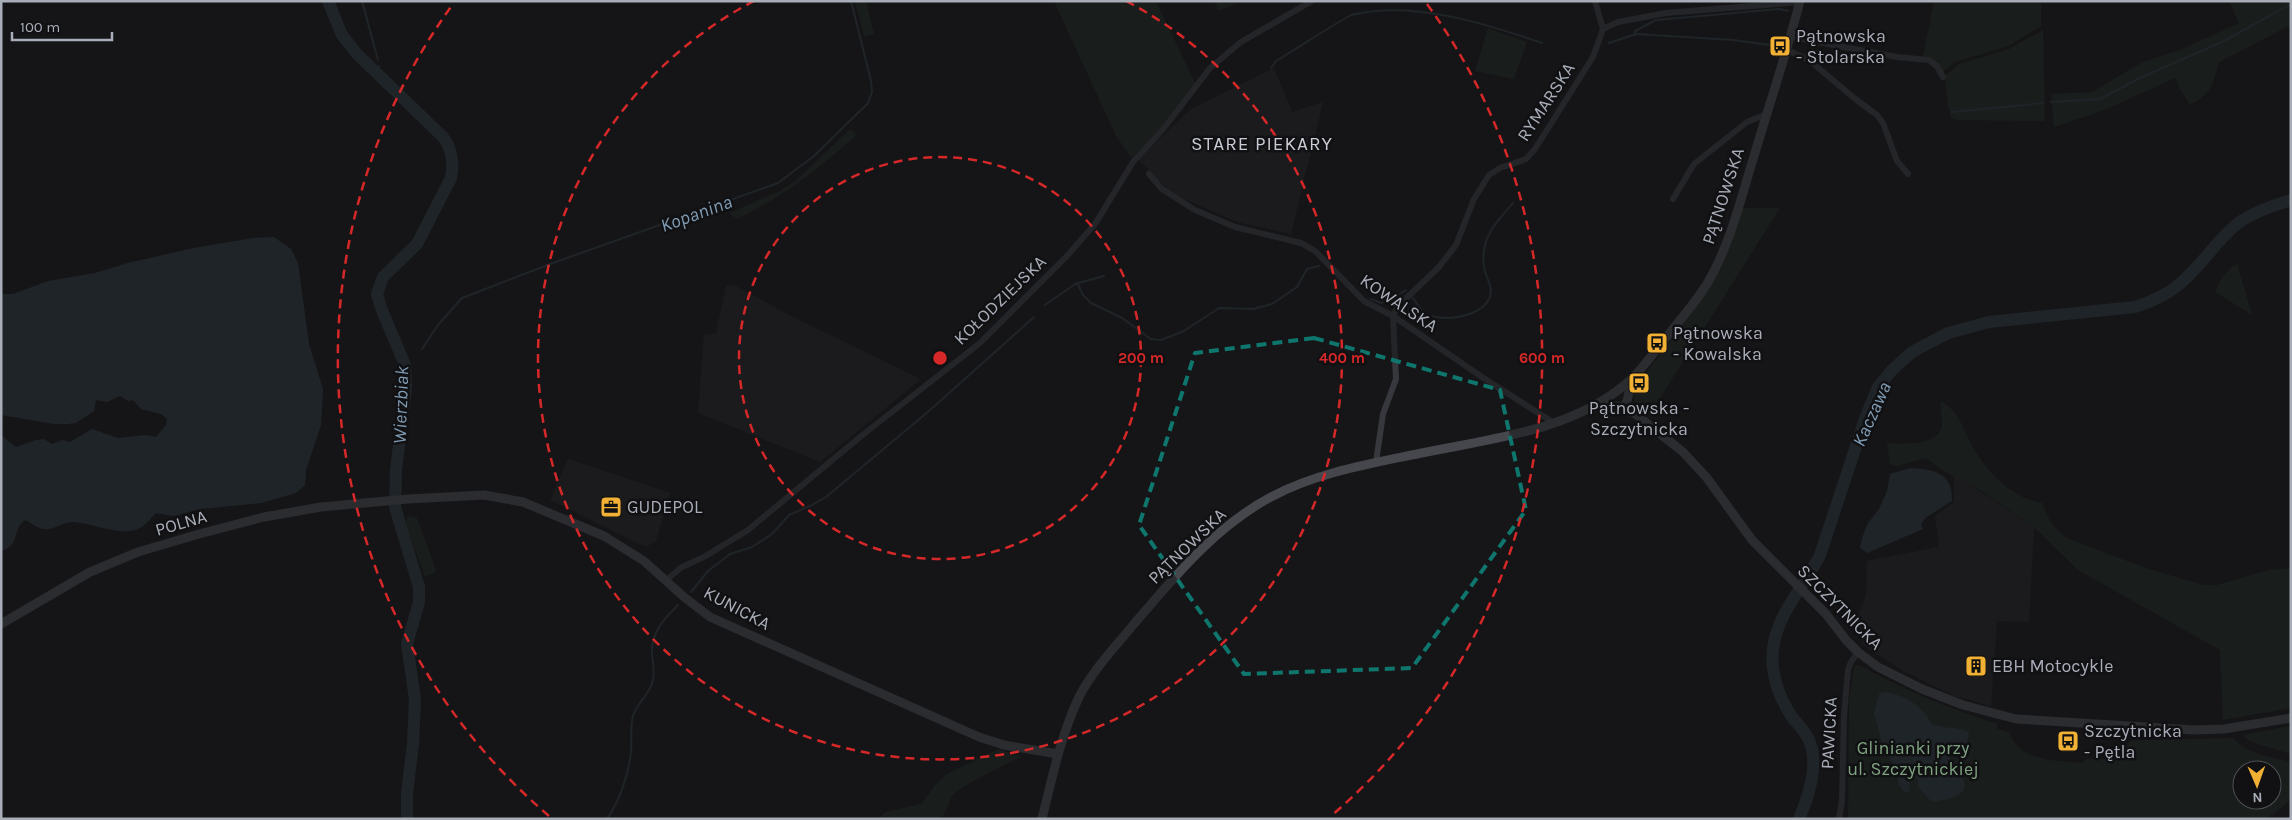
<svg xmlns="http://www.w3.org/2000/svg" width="2292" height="820" viewBox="0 0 2292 820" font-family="Karla,sans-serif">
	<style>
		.built { fill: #222225 }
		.green { fill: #1e261f; fill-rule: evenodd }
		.water { fill: #2c353c }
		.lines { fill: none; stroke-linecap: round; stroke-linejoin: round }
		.stream { stroke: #2c353c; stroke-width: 2 }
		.river { stroke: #2c353c; stroke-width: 12 }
		.street { stroke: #37383d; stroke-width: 6 }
		.secondary { stroke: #45474d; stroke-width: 9 }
		.marked { fill: none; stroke: #0f766e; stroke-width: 4; stroke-dasharray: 10 6; stroke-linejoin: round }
		.ring { fill: none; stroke: #d62828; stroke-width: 2.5; stroke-dasharray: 9 6 }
		.labels { text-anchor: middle; stroke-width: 5; stroke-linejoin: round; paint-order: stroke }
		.poi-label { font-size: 18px; fill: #a8adb8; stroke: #111113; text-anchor: start }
		.street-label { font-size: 18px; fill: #a8adb8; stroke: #111113 }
		.park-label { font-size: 18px; fill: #7fa381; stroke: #111113 }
		.neighbourhood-label { font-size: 19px; letter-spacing: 1px; fill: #c9ccd4; stroke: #111113 }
		.water-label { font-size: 19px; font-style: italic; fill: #7f9bb3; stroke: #111113 }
		.centre { fill: #d62828; stroke: #111113; stroke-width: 2.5 }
		.ring-label { font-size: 15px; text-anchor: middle; font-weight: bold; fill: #d62828; stroke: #111113; stroke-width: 5; stroke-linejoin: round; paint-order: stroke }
	</style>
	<rect width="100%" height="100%" fill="#161618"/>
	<path class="built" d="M1274,68l18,44 31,-10 -32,132 -54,-12 -66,-29 -33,-34 53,-50z
		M734,285l59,32 128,62 -101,83 -122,-49 6,-78 12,-2 10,-47z
		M568,459l102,34 -14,48 -10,6 -96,-47z
		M1954,474l80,53 -5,95 -32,-1 -6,86 -23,-8 -11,-2 -52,-25 -42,-27 -6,-27 9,-23 1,-34 72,-14 -4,-31 19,-14z"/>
	<path class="green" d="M855,1h11l8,33 -10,2z
		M1054,1h102l39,82 -32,42 -30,32 -3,-1 -14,-20z
		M1214,1h27l-22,10z
		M1934,1h107v25l-33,20 -53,16 -12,10 -5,-10 -15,-5z
		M2229,1h62v24l-72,37c-7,23 -6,30 -29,43l-10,-16 -5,-11 -68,31 -53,18 -3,-33 41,-2 51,-30 37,-12 59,-27z
		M1488,28l39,14 -13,37 -39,-8z
		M2043,30l2,91 -89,-1 -5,-3 -3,-11 -3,-30 14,-12 50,-15z
		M850,129l7,6c-38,33 -75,63 -120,84l-8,-6 49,-21 16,-10z
		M1743,208h37l-132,209 -9,-6 1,-2 -5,-6 -1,-7 2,-8 3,1 3,-5 -2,-3 52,-69z
		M2237,264l14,47 1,4 -37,-23c4,-10 12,-24 22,-28z
		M1941,401c18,12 20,22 29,41 14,27 40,56 72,61 6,16 12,27 27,36l77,29 57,17h14l52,-15 22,-2v140l-68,12 -3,-70 -142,-80 -44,-43 -54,-37 -36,-19 -18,-13 -28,8 -8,-2 -3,-21c15,1 48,3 54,-14 3,-10 -2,-19 0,-28z
		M407,516l10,2 19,52 -3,4 -8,3 -19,-52z
		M1859,665c45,25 89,43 138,59v5l12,3c10,30 48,29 73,31l5,-4c12,0 26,2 35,-7 5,-5 6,-10 11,-12l101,-2c10,16 40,19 57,24v38l-24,19h-419l1,-117 5,-36zM2242,770h30v30h-30z
		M2291,726v28l-40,-12 -9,-7z
		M998,749l24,8c-10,3 -64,31 -69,38 -6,8 -5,17 -13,24h-61l6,-7 36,-8 15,-20 11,-10z"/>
	<path class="water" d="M274,237l17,12 7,14 11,81 14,45 -2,36 -15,45 -1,15 -9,8 -35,10 -61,6 -26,7 -18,-3c-5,4 -9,11 -14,14 -19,12 -50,-5 -69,-5 -11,0 -20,9 -30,7 -6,-1 -12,-6 -17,-9 -14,6 -5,26 -25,31v-116l15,12 20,-7 8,-1 8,5 11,-4 7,2 22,-13 26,9 28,-3 10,2 10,-12 1,-6 -6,-5 -20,-5 -8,-9 -5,1 -8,-5 -13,6 -11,-2 -2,11 -18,12 -8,1h-14l-53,-9v-121h12l35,-13 47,-8 33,-10 66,-15 59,-10z
		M1910,468c23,1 43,4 42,33l-27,17 -4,6 2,5 -56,24 -7,-5 2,-10 6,-15 11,-14 8,-18 3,-17z
		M1885,692c20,3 38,14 47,32 12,5 25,2 37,8l-2,11 -20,9c4,12 33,35 7,45 -7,2 -14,5 -23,4l-13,-14v-8l-3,-2 -5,3 -1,11 -4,2 -6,-8 -3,-15 -14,-27 -8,-30 5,-19z"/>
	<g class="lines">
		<path class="stream" d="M362,1l16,59
			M1635,35v-4l21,-11 123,-11 9,2
			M1609,43l27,-9 97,6 44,6
			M379,66v8
			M1271,68l5,-7c25,-15 50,-32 75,-46 60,-15 133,8 191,28
			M2051,102l49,-3 42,-22 80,-35 69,-38
			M1952,112l91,-9
			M1077,283l6,12 8,8 31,15 29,21 10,1 23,-9 35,-23 34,1 19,-5 25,-17 10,-18 12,-3
			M1412,297c4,4 7,11 11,15 15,12 58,5 66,-13 6,-12 -4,-21 -5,-32 -4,-29 12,-45 29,-64
			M1371,299l10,4 9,-3 16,-10
			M1045,305l30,-21 29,-8
			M422,349l16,-24 24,-27 88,-34 228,-81 36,-27 54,-53 4,-11 -1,-11 -20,-80
			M691,592l17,-21 22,-17 22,-7 20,-13 17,-19 23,-10 14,-8 103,-86 105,-94
			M607,819c13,-19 22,-46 24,-68 1,-11 -1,-24 2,-35 4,-14 17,-21 20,-36 2,-9 -1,-20 -1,-30 0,-19 14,-33 26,-45"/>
		<path class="river" d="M328,1l14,34 15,19 86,83c9,12 11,26 8,41l-34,66 -34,33 -6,17 4,14 24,57 1,22 -10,83 -1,37 24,80v15l-12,42 8,55 -2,45 -6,49v26
			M1799,819c9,-21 18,-47 13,-70 -3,-14 -12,-22 -20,-32 -13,-19 -22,-45 -19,-68 4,-36 32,-63 47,-94l46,-139 12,-29 14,-17 20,-18 36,-19 41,-11 146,-15c19,-6 36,-14 50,-28 20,-18 34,-42 56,-58 15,-10 33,-16 50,-21"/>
		<path class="street" d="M1603,29l15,-7 48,-9 134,-11
			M1791,37l106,20 32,3 8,6 6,11
			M1787,50l22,10 45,38 23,17 6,8 14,38 11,13
			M1149,174l13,15 33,21 40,17 66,16 14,8 49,50 29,15 89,61 72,46
			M1673,199l21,-35 53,-42 20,-8
			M1376,462l7,-48 13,-35 -3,-63 5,-10 41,-39 17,-22 18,-46 15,-24 11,-7 26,-9 9,-10 58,-92 10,-28 -8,-28
			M666,580l16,-13 22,-10 44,-27 112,-93 120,-94 86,-86 29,-33 38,-62 31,-34 46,-60 31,-26 71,-41
			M1839,819l3,-19 2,-84 4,-46 3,-8 7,-10"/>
		<path class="secondary" d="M1594,407l30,-1 3,-5 5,-22
			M1618,408l16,5 49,39 24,26 45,62 74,74 20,26 12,12 20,15 44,22 41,16 53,14 178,11 30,-1 67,-11
			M1,624l89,-52 48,-20 61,-18 65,-17 57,-10 87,-8 76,-4 39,7 81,34 40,25 40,36 26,20 269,120 25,8 54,9
			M1042,819c10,-41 19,-84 37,-122 14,-27 36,-50 55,-73 40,-47 82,-98 137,-127 45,-24 97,-33 146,-43 71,-15 153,-22 210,-71 12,-10 22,-24 32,-37 16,-20 34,-40 48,-62 24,-41 34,-87 48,-131 15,-51 32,-101 45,-152"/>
	</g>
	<path d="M0 0H2292V820H0ZM1314,338l186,52 26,120 -114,158 -168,6 -105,-149 56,-172z" fill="#161618" fill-opacity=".55" fill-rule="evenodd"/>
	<path class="marked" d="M1314,338l186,52 26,120 -114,158 -168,6 -105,-149 56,-172z"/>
	<g class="ring">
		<circle cx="940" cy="358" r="201"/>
		<path d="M1126 1A402 402 0 1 1 754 1"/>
		<path d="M549 816A602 602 0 0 1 453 4M1427 4A602 602 0 0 1 1331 816"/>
	</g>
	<defs>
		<g id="bus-square" transform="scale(1.125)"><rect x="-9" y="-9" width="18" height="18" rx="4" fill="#f2b134" stroke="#111113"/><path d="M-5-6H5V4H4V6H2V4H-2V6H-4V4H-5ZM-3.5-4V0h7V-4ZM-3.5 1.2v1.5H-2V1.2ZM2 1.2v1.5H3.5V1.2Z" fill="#111"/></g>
		<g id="office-square" transform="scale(1.125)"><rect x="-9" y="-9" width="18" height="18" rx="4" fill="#f2b134" stroke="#111113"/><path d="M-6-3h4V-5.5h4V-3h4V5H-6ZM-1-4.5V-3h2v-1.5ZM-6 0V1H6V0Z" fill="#111"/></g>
		<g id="building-square" transform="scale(1.125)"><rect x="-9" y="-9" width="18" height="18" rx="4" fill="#f2b134" stroke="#111113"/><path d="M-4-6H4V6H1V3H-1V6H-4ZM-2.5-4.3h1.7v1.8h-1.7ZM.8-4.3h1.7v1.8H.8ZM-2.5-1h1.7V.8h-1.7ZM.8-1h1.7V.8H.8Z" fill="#111"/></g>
	</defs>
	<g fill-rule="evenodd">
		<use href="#bus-square" x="1780" y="46"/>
		<use href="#bus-square" x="1657" y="343"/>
		<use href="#bus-square" x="1639" y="383"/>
		<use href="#office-square" x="611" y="507"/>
		<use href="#building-square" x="1976" y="666"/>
		<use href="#bus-square" x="2068" y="741"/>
	</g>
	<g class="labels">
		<g class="poi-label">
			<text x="1796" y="42">Pątnowska<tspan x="1796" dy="21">- Stolarska</tspan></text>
			<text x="1673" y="339">Pątnowska<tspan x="1673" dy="21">- Kowalska</tspan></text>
			<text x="1639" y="414" text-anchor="middle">Pątnowska -<tspan x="1639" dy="21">Szczytnicka</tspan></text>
			<text x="627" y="513">GUDEPOL</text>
			<text x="1992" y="672">EBH Motocykle</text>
			<text x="2084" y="737">Szczytnicka<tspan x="2084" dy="21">- Pętla</tspan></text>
		</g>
		<g class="street-label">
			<text transform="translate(1546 102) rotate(-57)" y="6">RYMARSKA</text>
			<text transform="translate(1723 196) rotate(-72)" y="6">PĄTNOWSKA</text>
			<text transform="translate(1000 300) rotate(-44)" y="6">KOŁODZIEJSKA</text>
			<text transform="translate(1399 303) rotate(34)" y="6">KOWALSKA</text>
			<text transform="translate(181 523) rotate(-16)" y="6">POLNA</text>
			<text transform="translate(1187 546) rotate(-44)" y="6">PĄTNOWSKA</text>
			<text transform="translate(1840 607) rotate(45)" y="6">SZCZYTNICKA</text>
			<text transform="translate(737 608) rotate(28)" y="6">KUNICKA</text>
			<text transform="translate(1829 733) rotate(-87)" y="6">PAWICKA</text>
		</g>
		<g class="park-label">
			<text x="1913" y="754">Glinianki przy<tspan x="1913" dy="21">ul. Szczytnickiej</tspan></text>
		</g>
		<g class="neighbourhood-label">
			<text x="1262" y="150">STARE PIEKARY</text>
		</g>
		<g class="water-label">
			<text transform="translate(696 213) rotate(-20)" y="7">Kopanina</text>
			<text transform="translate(400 405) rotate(-88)" y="7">Wierzbiak</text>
			<text transform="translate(1871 414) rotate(-66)" y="7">Kaczawa</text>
		</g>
	</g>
	<circle cx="940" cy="358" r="8" class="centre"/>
	<g class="ring-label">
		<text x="1141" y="363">200 m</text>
		<text x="1342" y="363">400 m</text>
		<text x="1542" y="363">600 m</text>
	</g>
	<rect width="2292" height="820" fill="none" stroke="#a8adb8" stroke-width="5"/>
	<g transform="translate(2257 785) rotate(178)"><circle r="24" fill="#111113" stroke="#4d4f55"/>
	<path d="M0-4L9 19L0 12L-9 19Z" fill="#f2b134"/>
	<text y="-8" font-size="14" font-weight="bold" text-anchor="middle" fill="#a8adb8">N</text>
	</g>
	<path d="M12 32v8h100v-8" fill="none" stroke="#a8adb8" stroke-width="2.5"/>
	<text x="20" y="32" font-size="15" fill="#a8adb8" stroke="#111113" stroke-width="4" paint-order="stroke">100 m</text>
</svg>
